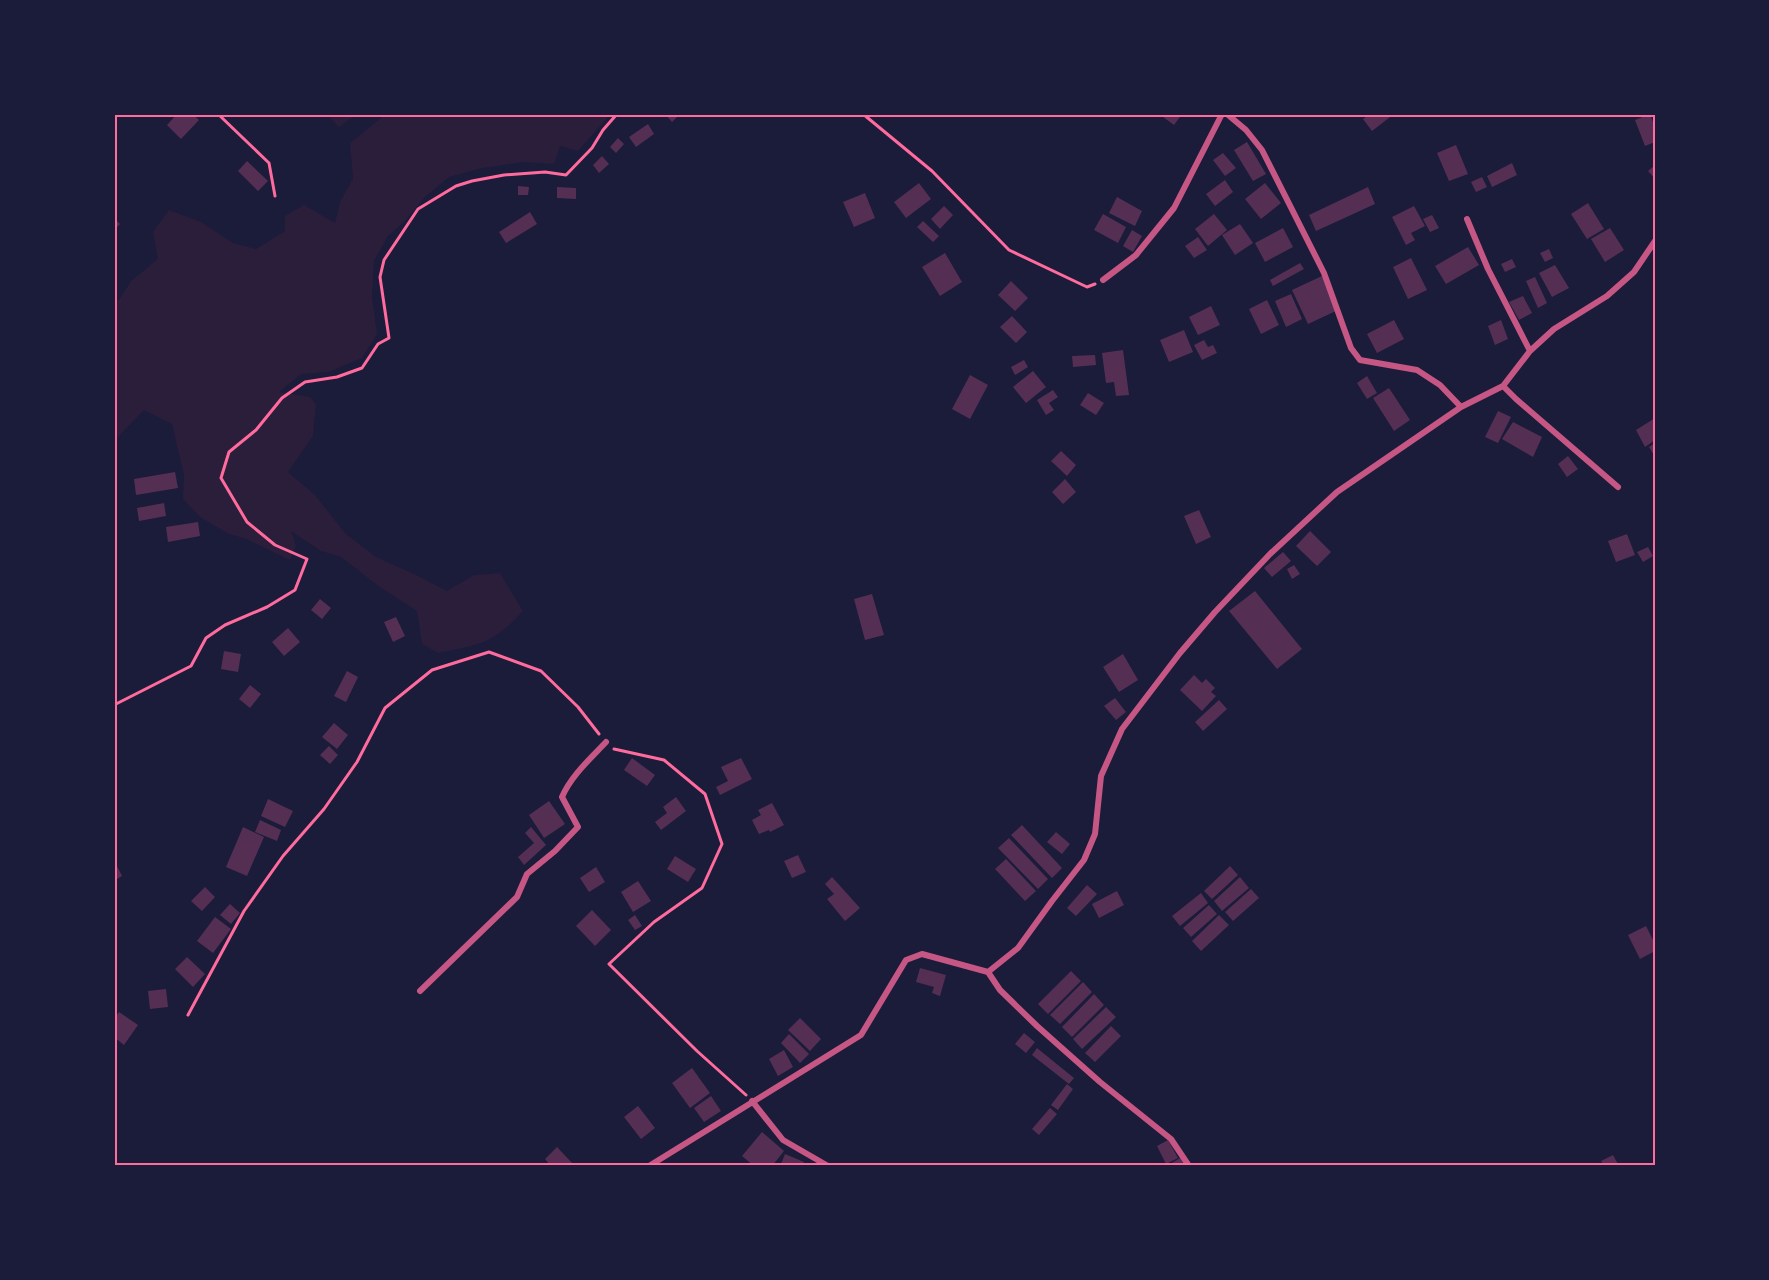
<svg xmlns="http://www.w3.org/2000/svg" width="1769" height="1280" viewBox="0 0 1769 1280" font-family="Commissioner,sans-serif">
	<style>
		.green { fill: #2a1e3b }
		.building { fill: #542f53 }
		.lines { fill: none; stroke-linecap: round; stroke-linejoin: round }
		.path { stroke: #ff6b9d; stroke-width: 3 }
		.minor { stroke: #c65784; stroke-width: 6 }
		.neatline { fill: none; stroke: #ff6b9d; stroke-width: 2 }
	</style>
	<rect width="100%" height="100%" fill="#1b1b3a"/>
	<path class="green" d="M326,114h31l-18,13z
		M386,114h225l-33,37 -18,-5 -6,18 -30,-2 -42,6 -33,9 -24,20 -21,25 -16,14 -14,25 -2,36 5,37 -15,24 -33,14 -28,2 -22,18 31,5 6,7 -3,32 -25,36 27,23 30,38 31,24 38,17 33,17 27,-16 26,-2 23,38c-31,34 -42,33 -85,42l-16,-9 -5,-33 -40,-26 -36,-28 -20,-6 -30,-20 5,15 -6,14 -44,-21 -19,-6 -27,-16 -17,-18 1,-24 -12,-51 -28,-14 -30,31v-139l5,-2 12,-19 27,-22 -5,-27 16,-22 32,12 32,21 23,6 29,-18v-15l19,-11 31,18 5,-21 13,-24 -3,-35z"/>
	<path class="building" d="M177,114h16l6,6 -18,19 -14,-14z
		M665,114h15l-8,8z
		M1159,114h23l-8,11z
		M1370,114h24l-22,17 -9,-12z
		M1650,114l5,14v14l-10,4 -10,-26z
		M648,124l6,10 -18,13 -7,-10z
		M618,138l6,6 -8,9 -6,-6z
		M1247,142l19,32 -13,7 -19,-31z
		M1456,145l12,29 -19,7 -12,-28z
		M1223,153l13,15 -11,8 -12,-16z
		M602,156l7,8 -10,9 -6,-8z
		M247,161l21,20 -10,10 -20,-20z
		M1512,163l5,12 -25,12 -5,-11z
		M1655,165v14l-7,-8z
		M1482,177l5,10 -11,5 -5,-10z
		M1225,180l8,12 -18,14 -9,-12z
		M919,183l12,16 -25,19 -12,-16z
		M1265,183l16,20 -20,16 -16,-20z
		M518,186l11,1 -1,8h-10z
		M557,187l19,1v11l-19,-1z
		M1368,187l7,17 -59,27 -7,-16z
		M865,193l10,25 -21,9 -11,-25z
		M1117,197l25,14 -7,15 -26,-13z
		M1588,203l16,26 -17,10 -16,-25z
		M944,206l9,9 -13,14 -9,-10z
		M1414,206l11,20 -14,7 4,7 -9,5 -14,-28z
		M530,212l7,12 -31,19 -7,-11z
		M1103,214l23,13 -8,16 -24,-13z
		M1214,214l13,16 -19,16 -13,-17z
		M1432,215l7,13 -9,4 -7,-13z
		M114,218l6,6 -6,6z
		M923,221l16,15 -6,6 -16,-15z
		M1240,224l13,19 -18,12 -13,-20z
		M1283,228l10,19 -28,15 -10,-19z
		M1610,228l14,22 -19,12 -14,-23z
		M1132,230l10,6 -9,16 -10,-6z
		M1198,237l9,13 -13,8 -9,-12z
		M1468,247l11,18 -33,19 -11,-18z
		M1549,249l4,9 -8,4 -5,-9z
		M945,253l17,29 -22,14 -18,-29z
		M1411,258l16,32 -19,9 -15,-32z
		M1512,259l4,8 -11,5 -4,-8z
		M1300,263l4,6 -31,17 -3,-6z
		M1555,265l14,23 -17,9 -13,-24z
		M1322,276l16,34 -30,14 -16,-34z
		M1535,277l12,26 -9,5 -12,-27z
		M1011,281l17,17 -13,13 -17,-16z
		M1291,294l11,25 -16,8 -11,-26z
		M1523,296l9,17 -13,7 -10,-18z
		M1267,300l12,25 -18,9 -12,-25z
		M1211,306l9,19 -22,10 -9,-18z
		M1012,316l15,16 -11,11 -16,-16z
		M1394,320l10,19 -27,14 -10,-19z
		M1501,320l7,19 -13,6 -7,-19z
		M1184,330l9,22 -24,10 -9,-22z
		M1204,340l4,7 5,-2 4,8 -15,7 -8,-15z
		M1123,350l6,45 -13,1 -2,-14 -8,1 -4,-30z
		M1095,355l1,10 -23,2 -1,-11z
		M1024,360l4,7 -13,8 -4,-8z
		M1033,371l13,16 -20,16 -13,-16z
		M970,375l18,10 -18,34 -18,-10z
		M1367,376l10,17 -10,6 -10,-16z
		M1389,388l21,32 -16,11 -21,-33z
		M1053,390l5,7 -9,6 5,7 -8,5 -9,-15z
		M1088,393l16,10 -8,12 -16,-10z
		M1498,411l13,6 -13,26 -13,-6z
		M1655,418v22l-10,7 -9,-17z
		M1513,422l29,15 -9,20 -31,-18z
		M1655,443v14l-6,-10z
		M1061,451l15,14 -9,11 -16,-15z
		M1568,456l10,13 -11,8 -9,-13z
		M175,472l3,16 -42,7 -2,-16z
		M1065,479l11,13 -13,12 -11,-12z
		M164,503l2,13 -27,5 -2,-13z
		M1199,510l12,27 -15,7 -12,-28z
		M198,522l2,14 -32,6 -2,-15z
		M1310,531l21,21 -14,14 -21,-20z
		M1627,534l8,21 -19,7 -8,-21z
		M1648,547l5,9 -10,6 -6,-10z
		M1283,552l8,9 -19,16 -8,-9z
		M1294,565l6,9 -8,5 -5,-10z
		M1255,591l47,58 -25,20 -48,-58z
		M872,594l12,41 -19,5 -11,-41z
		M320,599l11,9 -9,11 -11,-9z
		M396,617l9,19 -12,6 -9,-20z
		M288,628l12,14 -16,14 -12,-14z
		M224,651l17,3 -3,18 -17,-3z
		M1123,654l15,26 -19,12 -16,-25z
		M347,671l11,6 -12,25 -12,-6z
		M1194,675l8,8 4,-4 9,9 -4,4 5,4 -14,15 -22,-21z
		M250,685l11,9 -11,14 -11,-9z
		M1115,698l11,14 -10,8 -12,-14z
		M1219,700l8,9 -24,22 -8,-9z
		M334,723l14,12 -11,14 -15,-12z
		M329,746l9,9 -8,9 -10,-9z
		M632,758l23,17 -8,11 -23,-16z
		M741,758l11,21 -32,16 -4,-8 12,-6 -7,-14z
		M676,797l10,14 -25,19 -6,-8 12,-9 -4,-6z
		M268,799l25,12 -8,16 -24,-11z
		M549,801l16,23 -21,14 -15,-23z
		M772,803l12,22 -14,7 -1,-2 -10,4 -7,-14 9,-5 -3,-5z
		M260,820l21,10 -4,11 -22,-9z
		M1022,825l40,43 -10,10 -41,-43z
		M243,827l21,10 -17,39 -21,-9z
		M531,827l15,18 -22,20 -6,-8 16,-14 -9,-10z
		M1056,832l14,12 -8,10 -15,-12z
		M1009,838l39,41 -10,10 -40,-41z
		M798,855l8,17 -14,6 -8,-17z
		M675,856l21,13 -8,13 -21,-13z
		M1006,859l30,32 -11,10 -30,-32z
		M114,860l8,16 -8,5z
		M1230,866l8,9 -26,24 -8,-8z
		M596,867l9,15 -16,10 -9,-14z
		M832,877l28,31 -15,13 -18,-22 7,-5 -9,-10z
		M1240,877l9,11 -27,23 -8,-10z
		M638,881l13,20 -18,11 -12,-20z
		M1087,885l10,9 -21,22 -9,-8z
		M205,887l10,10 -13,14 -11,-10z
		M1251,889l8,9 -26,23 -8,-9z
		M1117,891l7,14 -25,13 -7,-14z
		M1201,893l7,10 -28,23 -8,-10z
		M230,904l10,9 -9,11 -11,-9z
		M1209,905l8,9 -26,23 -8,-9z
		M592,910l19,20 -16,16 -19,-20z
		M635,915l7,11 -7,4 -7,-10z
		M1219,915l10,10 -28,26 -9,-10z
		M215,917l16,12 -18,24 -16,-12z
		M1646,926l9,18v7l-15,8 -12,-24z
		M187,957l18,17 -12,13 -18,-18z
		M920,968l26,7 -6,21 -8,-3 2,-6 -18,-5z
		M1071,971l10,10 -33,33 -10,-10z
		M1083,982l9,10 -32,32 -10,-9z
		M166,989l2,18 -18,2 -2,-18z
		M1094,994l10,11 -32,32 -10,-10z
		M1106,1007l10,10 -34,32 -9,-10z
		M119,1012l19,13 -14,20 -10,-8v-18z
		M800,1018l21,21 -11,12 -22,-21z
		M1111,1026l10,10 -26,26 -10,-9z
		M1024,1033l11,9 -9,11 -11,-9z
		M789,1034l20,20 -9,9 -19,-20z
		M1037,1048l37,30 -5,6 -37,-29z
		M784,1050l9,17 -15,9 -9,-17z
		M692,1068l18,25 -20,15 -18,-25z
		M1067,1084l6,5 -15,21 -7,-5z
		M711,1096l10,15 -17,11 -10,-14z
		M638,1106l17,22 -14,11 -17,-22z
		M1050,1108l7,6 -18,21 -7,-6z
		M762,1132l22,19 -12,15h-18l-12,-10z
		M1168,1140l10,18 -12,6 -9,-18z
		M557,1147l16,17 -1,2h-21l-6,-7z
		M785,1154l19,8 -2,4h-16l-5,-2z
		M1613,1155l6,11h-15l-3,-5z
		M1180,1158l5,8h-18z"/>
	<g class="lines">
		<path class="path" d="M218,114l51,49 6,33
			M863,114l69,57 77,79 78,37 8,-3
			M114,705l77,-39 15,-28 19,-13 42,-18 28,-17 12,-31 -32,-14 -28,-23 -26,-44 8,-26 27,-22 26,-32 23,-16 32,-5 25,-9 16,-24 11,-6 -9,-61 4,-17 34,-51 38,-23 16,-5 32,-6 41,-3 21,3 26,-27 11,-18 14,-16
			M614,749l50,11 41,34 17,50 -20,44 -48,34 -45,42 88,87 49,44
			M188,1015l56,-104 39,-55 41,-47 33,-47 28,-54 47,-38 57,-18 52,19 37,36 21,27"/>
		<path class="minor" d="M1227,114l19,16 16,20 62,123 27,75 9,12 57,10 23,15 21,22
			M1467,219l21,50 42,82
			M1103,280l33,-25 38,-47 48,-94
			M1503,386l13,13 102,88
			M988,972l12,18 37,36 63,56 71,57 18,27
			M420,991l97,-94 10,-23 28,-23 23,-24 -16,-30c9,-21 28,-38 44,-55
			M752,1101l31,39 45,26
			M649,1166l212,-131 45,-75 16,-6 66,18 30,-24 34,-47 32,-41 11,-26 6,-58 21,-47 58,-76 35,-41 55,-58 67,-62 124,-85 42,-21 27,-35 24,-22 53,-33 27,-24 21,-31"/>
	</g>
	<rect width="1769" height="1280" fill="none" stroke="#1b1b3a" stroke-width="231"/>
	<rect x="116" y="116" width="1538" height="1048" class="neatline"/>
</svg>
